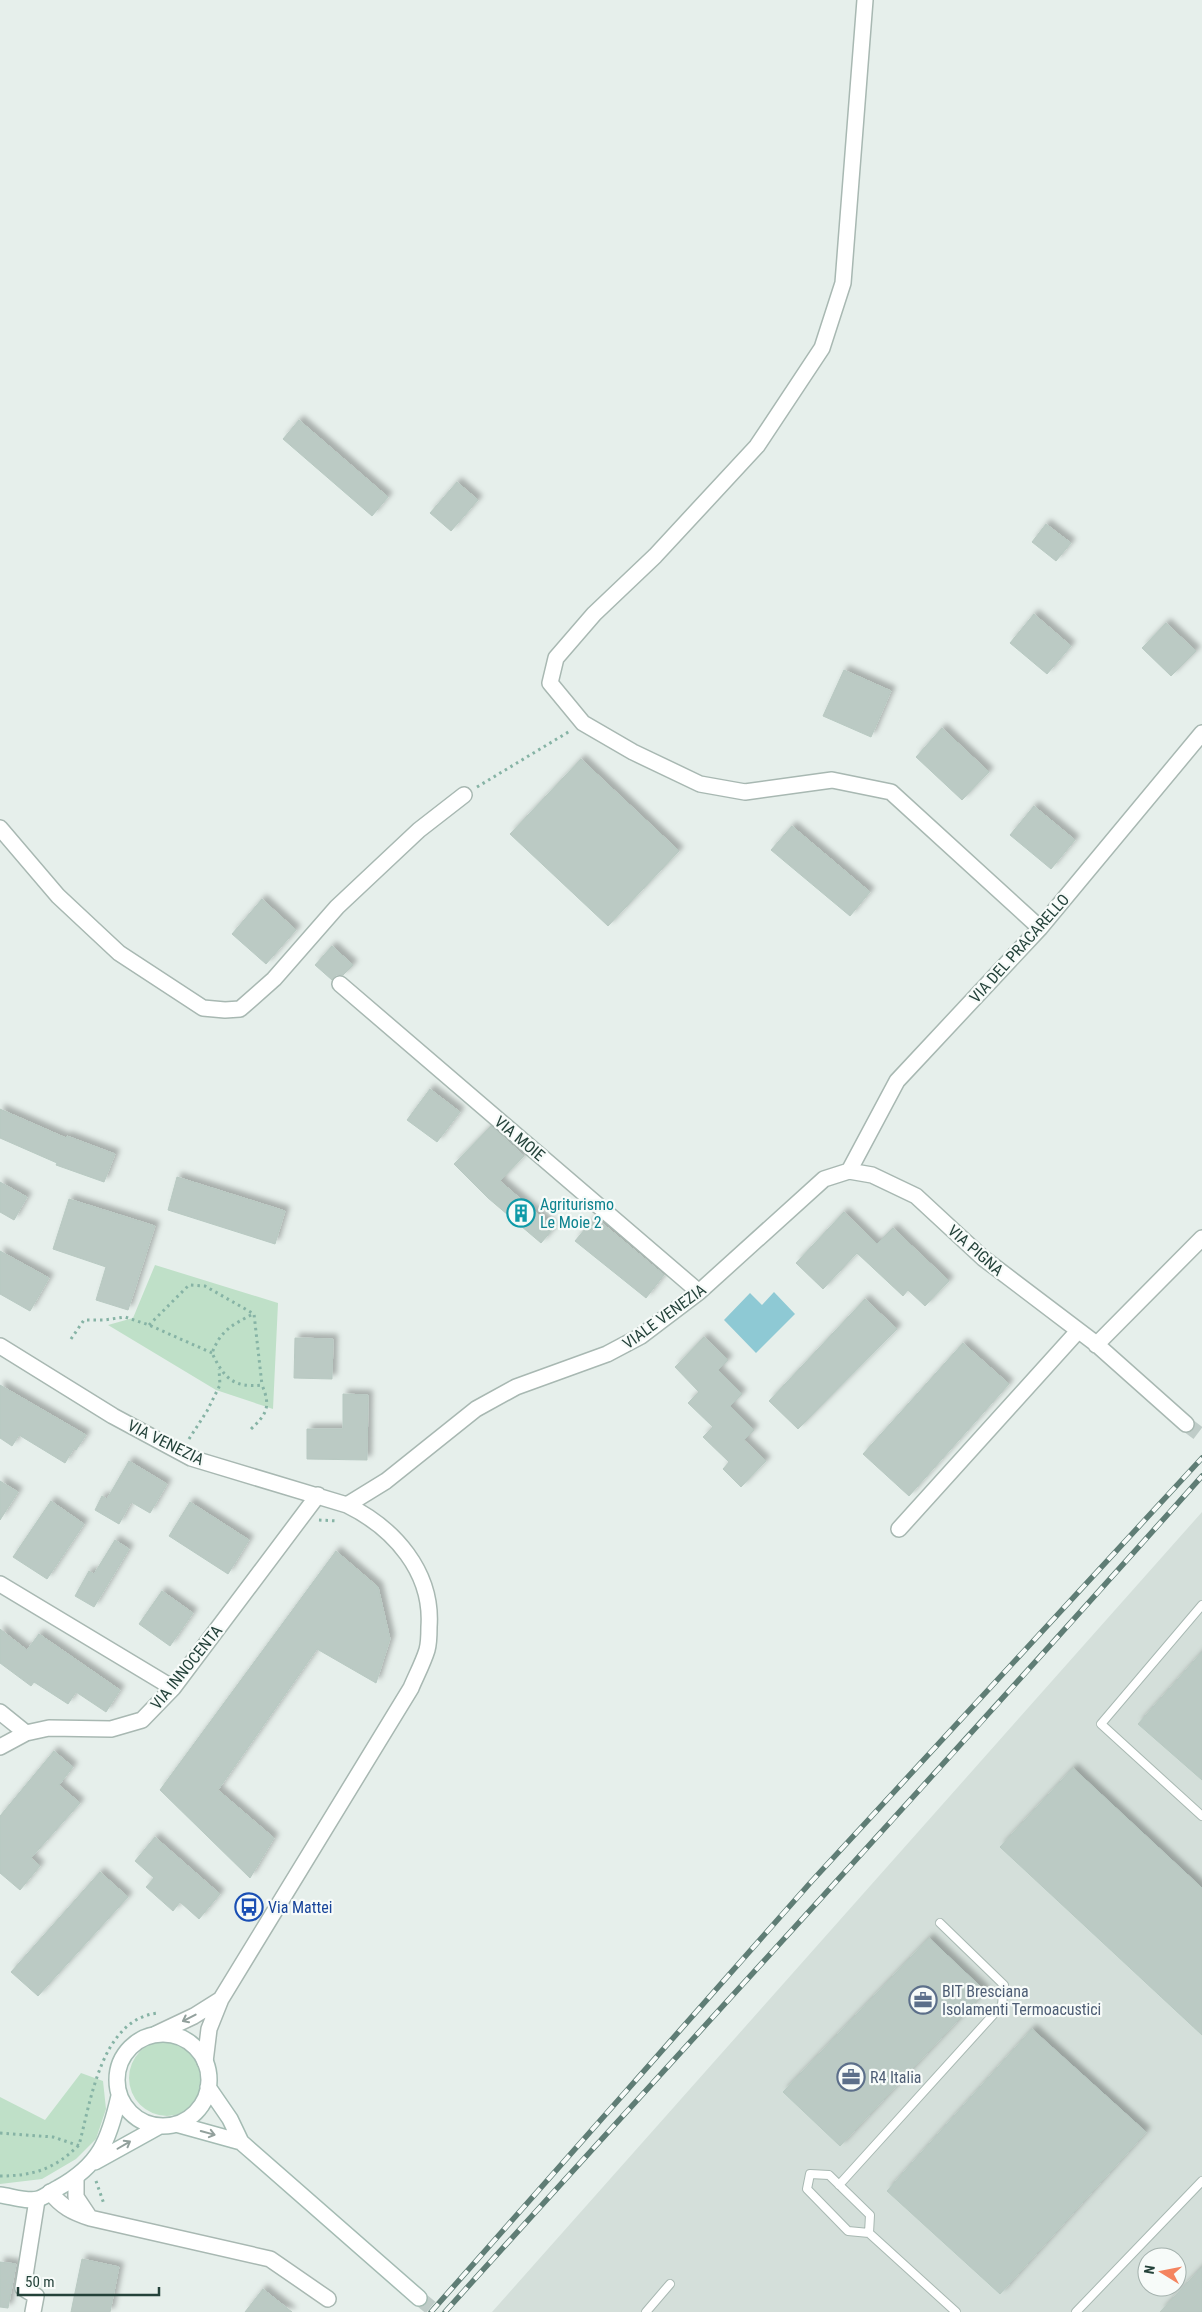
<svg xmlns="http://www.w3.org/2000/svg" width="1202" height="2312" viewBox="0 0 1202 2312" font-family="'Roboto Condensed',sans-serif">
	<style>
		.built { fill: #d4dfda; fill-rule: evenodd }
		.green { fill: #bfe0c8 }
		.water { fill: #8ec9d4 }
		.building { fill: #bbcac4; stroke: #b8c9c2; filter: url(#shadow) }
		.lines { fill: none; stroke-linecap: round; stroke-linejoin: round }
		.street-tunnel { stroke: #bfccc8; stroke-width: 15; stroke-dasharray: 15 8; stroke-linecap: butt }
		.secondary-tunnel { stroke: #bfccc8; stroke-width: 15; stroke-dasharray: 15 8; stroke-linecap: butt }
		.lane-casing { stroke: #a8b8b2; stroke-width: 10 }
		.street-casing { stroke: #a8b8b2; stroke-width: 18 }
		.secondary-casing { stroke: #a4bbb3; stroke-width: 18 }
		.path { stroke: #86b3a5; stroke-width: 3; stroke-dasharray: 2.5 4; stroke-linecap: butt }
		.lane { stroke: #fff; stroke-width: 8 }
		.street { stroke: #fff; stroke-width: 15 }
		.secondary { stroke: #fff; stroke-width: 15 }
		.rail-casing { stroke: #5f7d75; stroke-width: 5.5 }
		.rail { stroke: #f7fbf9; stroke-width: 4; stroke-dasharray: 11; stroke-linecap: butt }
		.oneway { stroke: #92a09c }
		.labels { text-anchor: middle; stroke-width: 4.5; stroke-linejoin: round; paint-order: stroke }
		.street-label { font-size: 16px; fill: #24423a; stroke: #f7fbf9 }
		.culture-label { font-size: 16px; fill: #0d838f; stroke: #f7fbf9; text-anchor: start }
		.transit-label { font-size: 16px; fill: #164399; stroke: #f7fbf9; text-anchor: start }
		.service-label { font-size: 16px; fill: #4e5e75; stroke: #f7fbf9; text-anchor: start }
	</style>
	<defs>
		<filter id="shadow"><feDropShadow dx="4.5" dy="-4.5" stdDeviation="2.5" flood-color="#0004"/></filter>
	</defs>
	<rect width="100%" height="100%" fill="#e6efeb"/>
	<path class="built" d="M1202,1512v800h-710zM1147,2257h30v30h-30z"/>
	<path class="green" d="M155,1265l123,38 -5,106 -57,-19 -108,-65 25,-7z
		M129 2078a38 38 0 1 1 76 0a38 38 0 1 1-76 0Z
		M81,2073l22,8 3,28 -10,30 -20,20 -34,20 -42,5v-87l45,23z"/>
	<path class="water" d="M774,1292l21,22 -39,39 -32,-33 26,-27 12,12z"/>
	<path class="building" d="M299,420l89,77 -16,19 -89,-77z
		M457,482l21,18 -27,31 -21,-18z
		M1046,524l25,19 -15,18 -24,-19z
		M1034,614l37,32 -24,28 -37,-31z
		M1166,623l30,28 -25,25 -29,-28z
		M844,670l47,21 -20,46 -48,-21z
		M942,728l47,44 -27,28 -46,-43z
		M581,759l98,92 -71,75 -98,-92z
		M1034,806l41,34 -24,29 -41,-34z
		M792,826l78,66 -20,24 -79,-66z
		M262,899l34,31 -30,34 -34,-30z
		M332,946l21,19 -10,10h-7l-4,5 -17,-15z
		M430,1089l30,23 -23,30 -30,-22z
		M0,1109l66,29 1,-2 48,18 -11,28 -48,-17 1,-2 -57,-25z
		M491,1126l33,30 -24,25 54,47 -13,15 -53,-45 -34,-34z
		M177,1177l108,34 -10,33 -107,-34z
		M0,1182l27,15 -13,23 -14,-8z
		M69,1199l86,27 -27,84 -32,-10 10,-33 -53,-18z
		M844,1212l33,32 16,-16 56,53 -24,25 -17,-16 -5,6 -46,-43 -34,36 -27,-26z
		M595,1217l69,58 -18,23 -71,-57z
		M0,1251l49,27 -19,33 -30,-17z
		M865,1299l32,30 -99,100 -29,-28z
		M704,1337l24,23 -10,10 24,24 -12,12 24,24 -10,10 22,21 -25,26 -18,-18 6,-7 -26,-25 10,-10 -25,-24 11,-11 -24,-25z
		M295,1338l38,1 -1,40 -38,-1z
		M963,1343l46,41 -100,112 -46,-42z
		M0,1385l86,50 -10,15 -2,-2 -9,15 -46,-28 -7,11 -12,-8z
		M343,1394l25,1 -1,65 -60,-1v-30h36z
		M129,1461l38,23 -17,29 -19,-11 -12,22 -24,-14 7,-14 5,3z
		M0,1481l18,11 -18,28z
		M51,1501l33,23 -37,55 -34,-22z
		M190,1502l59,38 -21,34 -59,-38z
		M115,1540l14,9 -35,58 -19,-11 14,-25 5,3z
		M336,1551l42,36 12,52 -14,44 -59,-34 -99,141 56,48 -24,40 -90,-88z
		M162,1591l31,22 -23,33 -31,-22z
		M0,1629l27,21 12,-16 81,56 -14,22 -30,-20 -8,12 -34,-22 -3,4 -31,-23z
		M1202,1652v128l-64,-56z
		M54,1751l19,16 -14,18 21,18 -49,55 9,8 -20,24 -20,-17v-57z
		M1073,1768l129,120v147l-202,-188z
		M155,1837l65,57 -21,25 -19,-17 -7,9 -27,-24 8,-9 -19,-17z
		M100,1872l28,25 -90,99 -27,-24z
		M929,1938l56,53 -145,155 -57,-54z
		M1032,2029l114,103 -146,162 -113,-103z
		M82,2259l37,8 -9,45h-39z
		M0,2262l16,2 -8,44 -8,-1z
		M1202,2267v45h-42z
		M263,2289l29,23h-47z"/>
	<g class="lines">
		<path class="street-tunnel" d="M1186,1424l16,12"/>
		<path class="secondary-tunnel" d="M419,2298l17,14"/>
		<g class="lane-casing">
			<path id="lane" d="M1202,1605l-101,119 101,92
				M810,2174l19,1 41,40 -1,18 -21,-2 -41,-42z
				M839,2185l163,-180 2,-20 -64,-62
				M869,2233l87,79
				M646,2312l24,-28
				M1076,2312l126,-131"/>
		</g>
		<g class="street-casing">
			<path id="street" d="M865,0l-22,283 -21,65 -65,98 -102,110 -61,58 -38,44 -6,25 33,40 50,29 67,32 45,8 87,-12 59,12 149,136
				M0,828l58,68 61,57 84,55 22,2 15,-1 34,-30 63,-72 82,-77 45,-35
				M340,984l359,308
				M849,1171l48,-90 143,-153 162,-195
				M1096,1345l106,-107
				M0,1346l113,70 78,42 156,47c47,23 86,67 82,122 0,7 0,16 -2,23 -4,13 -11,26 -16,38l-190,311 -12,30 -4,33
				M347,1505l39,-24 90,-72 40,-22 91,-33 34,-18 58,-44 125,-113 25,-8 23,4 44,21 67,62 112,85 91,81
				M899,1529l179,-198
				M0,1584l173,104
				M0,1712l26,21
				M0,1747l26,-14 23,-5 62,1 31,-9 31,-32 145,-193
				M156,2034l38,-18 27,-17
				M76,2178v19l14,21
				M50,2192c12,15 22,20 40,26l180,41 58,40
				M33,2312l3,-16 -13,-8 14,-88"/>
		</g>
		<g class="secondary-casing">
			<path id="secondary" d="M117 2080a46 46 0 1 1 92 0a46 46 0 1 1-92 0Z
				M208,2087l22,32 11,23 178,156
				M176,2124l65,18
				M95,2162l65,-36
				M0,2195c10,1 28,7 38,4 7,-2 14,-8 20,-11 42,-23 51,-48 61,-92"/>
		</g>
		<path class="path" d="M477,787l93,-56
			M149,1325l40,-40 16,1 49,28 8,71
			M71,1339l13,-19h20l21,-3 24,8 63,28
			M251,1429c16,-15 20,-23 11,-44 -29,3 -38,-7 -50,-32 9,-23 20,-28 41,-39
			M189,1439l18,-28 13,-26 -1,-16
			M319,1520l19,1
			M0,2133l53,4 27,9
			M0,2176c33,0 55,-7 79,-31 12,-44 22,-126 79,-132
			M96,2181l8,23"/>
		<use href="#lane" class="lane"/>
		<use href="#street" class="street"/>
		<use href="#secondary" class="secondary"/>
		<g class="rail-casing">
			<path id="rail" d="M431,2312l380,-430 391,-424
				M445,2312c252,-279 507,-555 757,-836"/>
		</g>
		<use href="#rail" class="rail"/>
	</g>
	<defs><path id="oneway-shaft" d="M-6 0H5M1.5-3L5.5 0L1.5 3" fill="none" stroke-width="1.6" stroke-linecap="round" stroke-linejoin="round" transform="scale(1.25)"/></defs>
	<g class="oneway">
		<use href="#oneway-shaft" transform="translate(189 2018) rotate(153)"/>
		<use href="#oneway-shaft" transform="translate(208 2133) rotate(15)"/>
		<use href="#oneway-shaft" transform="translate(124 2145) rotate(-30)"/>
	</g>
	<defs>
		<g id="building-ring" transform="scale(1.4375)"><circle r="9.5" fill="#f7fbf9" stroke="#0f9aa8" stroke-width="1.5"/><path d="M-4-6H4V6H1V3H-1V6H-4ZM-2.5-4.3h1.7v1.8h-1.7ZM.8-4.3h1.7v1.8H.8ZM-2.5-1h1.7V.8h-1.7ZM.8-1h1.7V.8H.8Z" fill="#0f9aa8"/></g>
		<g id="bus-ring" transform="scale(1.4375)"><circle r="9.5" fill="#f7fbf9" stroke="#1a4fb4" stroke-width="1.5"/><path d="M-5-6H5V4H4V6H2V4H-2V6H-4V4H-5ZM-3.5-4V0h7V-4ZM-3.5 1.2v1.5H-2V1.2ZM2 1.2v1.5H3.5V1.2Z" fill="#1a4fb4"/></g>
		<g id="office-ring" transform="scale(1.4375)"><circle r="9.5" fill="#f7fbf9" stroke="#5c6f8a" stroke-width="1.5"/><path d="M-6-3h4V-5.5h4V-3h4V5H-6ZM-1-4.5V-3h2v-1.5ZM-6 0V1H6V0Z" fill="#5c6f8a"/></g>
	</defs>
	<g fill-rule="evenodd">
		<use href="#building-ring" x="521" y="1213"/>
		<use href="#bus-ring" x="249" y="1907"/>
		<use href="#office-ring" x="923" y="2000"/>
		<use href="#office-ring" x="851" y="2077"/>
	</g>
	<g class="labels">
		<g class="street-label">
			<text transform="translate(1019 948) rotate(-48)" y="6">VIA DEL PRACARELLO</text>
			<text transform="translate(520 1138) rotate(40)" y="6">VIA MOIE</text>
			<text transform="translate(976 1250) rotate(41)" y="6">VIA PIGNA</text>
			<text transform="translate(664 1316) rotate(-36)" y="6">VIALE VENEZIA</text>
			<text transform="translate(166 1442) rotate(26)" y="6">VIA VENEZIA</text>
			<text transform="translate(186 1667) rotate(-51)" y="6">VIA INNOCENTA</text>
		</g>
		<g class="culture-label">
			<text x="540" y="1210">Agriturismo<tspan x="540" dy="18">Le Moie 2</tspan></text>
		</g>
		<g class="transit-label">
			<text x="268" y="1913">Via Mattei</text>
		</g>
		<g class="service-label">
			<text x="942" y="1997">BIT Bresciana<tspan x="942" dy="18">Isolamenti Termoacustici</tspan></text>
			<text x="870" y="2083">R4 Italia</text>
		</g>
	</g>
	<g transform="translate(1162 2272) rotate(280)"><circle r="24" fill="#f7fbf9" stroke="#a3b1ad"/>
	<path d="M0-4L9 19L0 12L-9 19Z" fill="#f4845f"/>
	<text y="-8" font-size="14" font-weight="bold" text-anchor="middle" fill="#24423a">N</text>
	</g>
	<path d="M18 2287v8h141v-8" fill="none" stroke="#24423a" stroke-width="2.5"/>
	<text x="25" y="2287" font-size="15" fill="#24423a" stroke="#f7fbf9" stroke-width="4" paint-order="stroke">50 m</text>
</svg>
